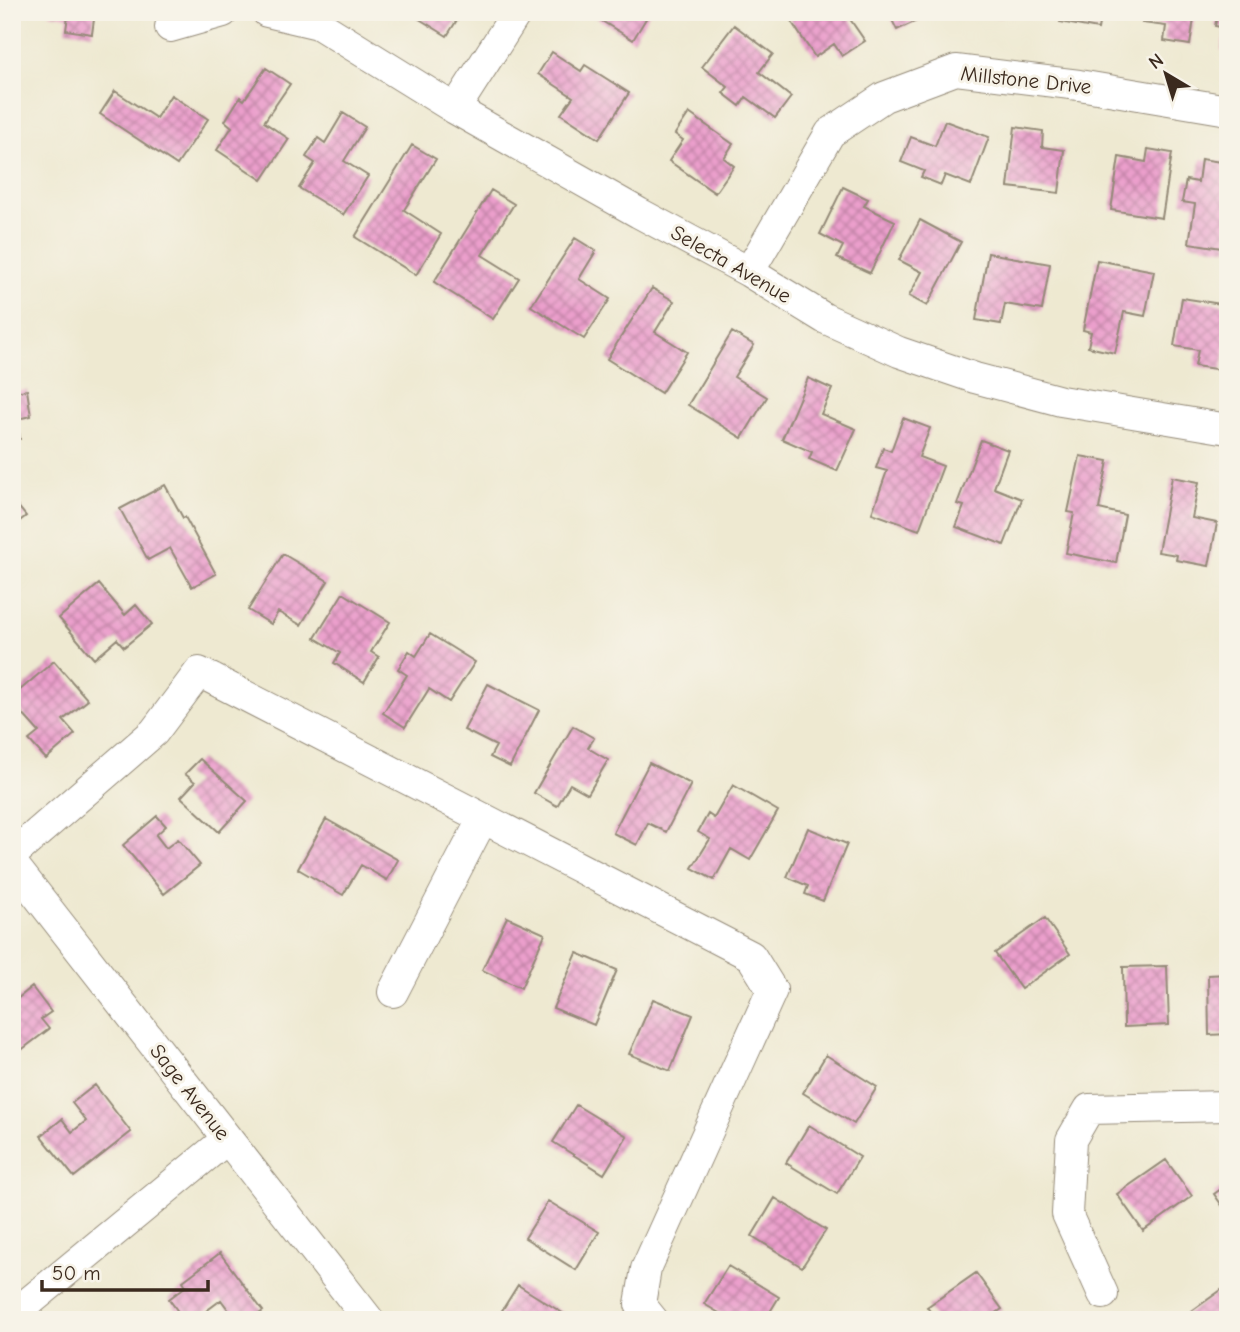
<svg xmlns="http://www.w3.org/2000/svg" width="1240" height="1332" viewBox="0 0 1240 1332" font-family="'Comic Neue',sans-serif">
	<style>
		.building { fill: url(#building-cross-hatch) }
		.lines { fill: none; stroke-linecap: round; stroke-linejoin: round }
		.minor-casing { stroke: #948a78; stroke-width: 32 }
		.minor { stroke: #fff; stroke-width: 30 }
		.labels { text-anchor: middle; stroke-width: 6; stroke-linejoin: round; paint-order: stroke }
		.street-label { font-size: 21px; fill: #3b2a1e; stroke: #f7f3e8 }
	</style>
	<defs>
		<pattern id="building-cross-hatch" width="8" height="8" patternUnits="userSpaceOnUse" patternTransform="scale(1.75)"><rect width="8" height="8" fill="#eb9fcc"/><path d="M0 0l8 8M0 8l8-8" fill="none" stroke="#c082a5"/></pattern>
	</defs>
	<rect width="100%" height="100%" fill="#f7f3e8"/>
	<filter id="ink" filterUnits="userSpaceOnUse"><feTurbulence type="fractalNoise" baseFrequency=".0143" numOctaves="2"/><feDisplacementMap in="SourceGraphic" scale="14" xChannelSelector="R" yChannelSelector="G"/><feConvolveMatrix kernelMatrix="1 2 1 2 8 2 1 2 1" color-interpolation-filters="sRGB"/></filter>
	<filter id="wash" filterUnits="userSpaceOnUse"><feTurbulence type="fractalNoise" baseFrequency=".00686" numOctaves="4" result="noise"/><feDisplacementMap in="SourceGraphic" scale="28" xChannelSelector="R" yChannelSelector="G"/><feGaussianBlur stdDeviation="1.57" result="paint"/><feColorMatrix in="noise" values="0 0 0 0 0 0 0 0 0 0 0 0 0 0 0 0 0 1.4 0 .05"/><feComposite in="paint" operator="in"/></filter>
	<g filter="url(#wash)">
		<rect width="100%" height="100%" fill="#eee9d1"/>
		<g id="blocks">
			<path class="building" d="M50,12h45l-3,22 -26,-4 2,-14 -18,-2z
				M408,12h54l-15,24z
				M587,12h63l-17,28z
				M785,12h60l20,29 -23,15 -8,-12 -19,13z
				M888,12h30l3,7 -24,11z
				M980,12h21l-1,6z
				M1062,12h39l-3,17 -38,-7z
				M1143,12h52l-5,33 -26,-4 2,-15 -24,-3z
				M1218,12h10v39l-7,-1 5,-22 -11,-2z
				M734,25l39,29 -14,18 32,25 -16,21 -29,-21 -6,9 -17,-13 5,-6 -26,-20z
				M552,52l29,19 4,-6 44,28 -30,46 -38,-25 12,-17 -35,-23z
				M266,68l24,16 -26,38 25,17 -27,41 -45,-30 15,-23 -7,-6 15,-24 4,3z
				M115,91l41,27 15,-23 37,24 -31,46 -77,-51z
				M343,113l22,14 -21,34 24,15 -25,39 -44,-27 16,-25 -9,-6 12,-19 7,5z
				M689,113l44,31 -9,14 10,8 -19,27 -46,-32 14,-21 -8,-6z
				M945,121l44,16 -18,48 -26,-10 -4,10 -20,-8 3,-6 -23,-9 10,-25 24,9z
				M1015,127l28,4 -1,16 22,3 -5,43 -51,-6z
				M412,145l24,14 -32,51 37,24 -25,41 -61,-38z
				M1148,149l24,4 -10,65 -51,-8 8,-53 27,5z
				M1201,159l27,4 -4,29h4v57l-39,-6 6,-39 -13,-2 4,-22 12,2z
				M843,187l25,12 -4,7 31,15 -25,52 -33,-15 6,-12 -23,-12z
				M491,190l23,14 -32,51 37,23 -26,41 -59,-37z
				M920,220l41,22 -34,64 -18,-10 13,-24 -23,-12z
				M575,238l21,13 -17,28 31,20 -26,40 -53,-33z
				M988,253l62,11 -8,46 -37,-6 -4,20 -25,-4z
				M1097,260l57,11 -9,45 -21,-4 -9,41 -27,-6 3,-15 -8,-2z
				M652,288l22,13 -19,31 32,20 -26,41 -54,-34z
				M1182,298l46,7v28l-6,37 -27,-4 3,-16 -24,-4z
				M732,332l22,13 -20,32 33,20 -25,41 -54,-33z
				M808,378l24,11 -11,25 35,15 -19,42 -28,-12 3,-7 -30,-13z
				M27,390l4,26 -14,3 3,20 -8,1v-48z
				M903,418l27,10 -11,29 24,9 -24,64 -47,-17 15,-42 -11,-3 7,-20 8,3z
				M981,440l27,10 -14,38 28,11 -18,46 -48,-18 8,-21 -7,-2z
				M1080,456l28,5 -9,48 26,6 -9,48 -50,-10 8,-40 -6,-1z
				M1172,477l27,5 -7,36 25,5 -8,43 -33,-6 1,-5 -19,-3z
				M165,485l18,33 2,-1 31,57 -24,13 -22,-39 -22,12 -28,-51z
				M12,499l14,17 -14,11z
				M283,554l45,27 -27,44 -23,-13 -7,12 -23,-14z
				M99,584l26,31 11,-10 16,19 -28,23 -7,-8 -23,20 -35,-41z
				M343,593l47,29 -19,30 8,5 -15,25 -30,-19 6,-10 -25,-15z
				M430,634l45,28 -26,40 -20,-13 -24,38 -22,-14 24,-38 -9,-6 11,-18 7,5z
				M54,661l34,39 -25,20 12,14 -29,25 -17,-19 10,-8 -27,-30v-5z
				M488,684l51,26 -29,57 -20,-10 6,-11 -32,-16z
				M573,726l21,12 -6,10 20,12 -20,34 -18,-10 -13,22 -23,-13z
				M200,759l47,42 -28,31 -38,-35 14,-15 -10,-8z
				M649,763l42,21 -25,48 -18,-9 -11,22 -24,-12z
				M733,785l45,26 -28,49 -19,-11 -17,31 -22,-12 18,-29 -12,-7 10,-18 6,4z
				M157,816l9,10 -10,9 10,13 12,-9 22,26 -36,29 -41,-49z
				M326,819l72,41 -11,20 -26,-15 -18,30 -45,-26z
				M808,828l39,16 -24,57 -18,-7 3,-8 -21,-9z
				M507,917l38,17 -24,54 -39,-18z
				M1045,918l25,36 -49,35 -26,-36z
				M577,953l40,17 -23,55 -41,-17z
				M1167,966l2,59 -45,2 -1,-60z
				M1228,974v60l-19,1 -1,-60z
				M32,987l19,25 -10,7 8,10 -37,28v-54z
				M653,999l40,16 -23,56 -41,-17z
				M826,1055l51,32 -23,37 -51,-31z
				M95,1085l36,47 -57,45 -33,-41 21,-17 10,13 14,-11 -14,-18z
				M576,1105l51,31 -23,38 -51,-32z
				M809,1125l51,32 -23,37 -51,-31z
				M1166,1160l26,36 -49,35 -26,-37z
				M1228,1184v30l-14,-20z
				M775,1198l51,32 -24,37 -50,-31z
				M548,1201l51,31 -23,38 -51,-32z
				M220,1253l43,58 -12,9h-15l-15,-20 -27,20h-10l-15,-21 17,-13 -3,-5z
				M728,1266l51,31 -14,23h-34l-27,-16z
				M976,1273l26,36 -16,11h-50l-9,-13z
				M518,1285l51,32 -2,3h-71z
				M1224,1288l4,4v28h-49z"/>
		</g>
	</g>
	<g filter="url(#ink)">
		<use href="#blocks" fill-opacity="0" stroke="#948a78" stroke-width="2"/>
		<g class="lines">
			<g class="minor-casing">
				<path id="minor" d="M267,12l51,12 137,85 184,104 110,59 75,46 75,34 76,26 86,23 167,28
					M170,27l53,-15
					M455,109l62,-97
					M749,272l81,-139 54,-36 72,-27 123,15 149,25
					M12,855l142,-123 45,-60 552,284 21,34 -126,279 -6,35 13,16
					M12,863l357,457
					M393,992l90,-174
					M1103,1294l-36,-80 4,-74 18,-31 139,-3
					M12,1316l215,-177"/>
			</g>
			<use href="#minor" class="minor"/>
		</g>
	</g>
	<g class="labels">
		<g class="street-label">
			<text transform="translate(1026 80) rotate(6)" y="7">Millstone Drive</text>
			<text transform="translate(731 264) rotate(30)" y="7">Selecta Avenue</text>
			<text transform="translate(190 1092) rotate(52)" y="7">Sage Avenue</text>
		</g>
	</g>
	<rect width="1240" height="1332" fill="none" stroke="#f7f3e8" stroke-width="42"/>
	<g transform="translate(1166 74) rotate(322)" stroke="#f7f3e8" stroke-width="5" paint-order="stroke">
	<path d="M0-5L12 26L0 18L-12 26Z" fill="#3b2a1e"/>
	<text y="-10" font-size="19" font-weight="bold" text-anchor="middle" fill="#3b2a1e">N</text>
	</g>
	<path d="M42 1280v10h166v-10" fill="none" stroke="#3b2a1e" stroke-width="3.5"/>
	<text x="52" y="1280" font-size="21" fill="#3b2a1e" stroke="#f7f3e8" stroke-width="5" paint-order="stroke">50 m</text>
</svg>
